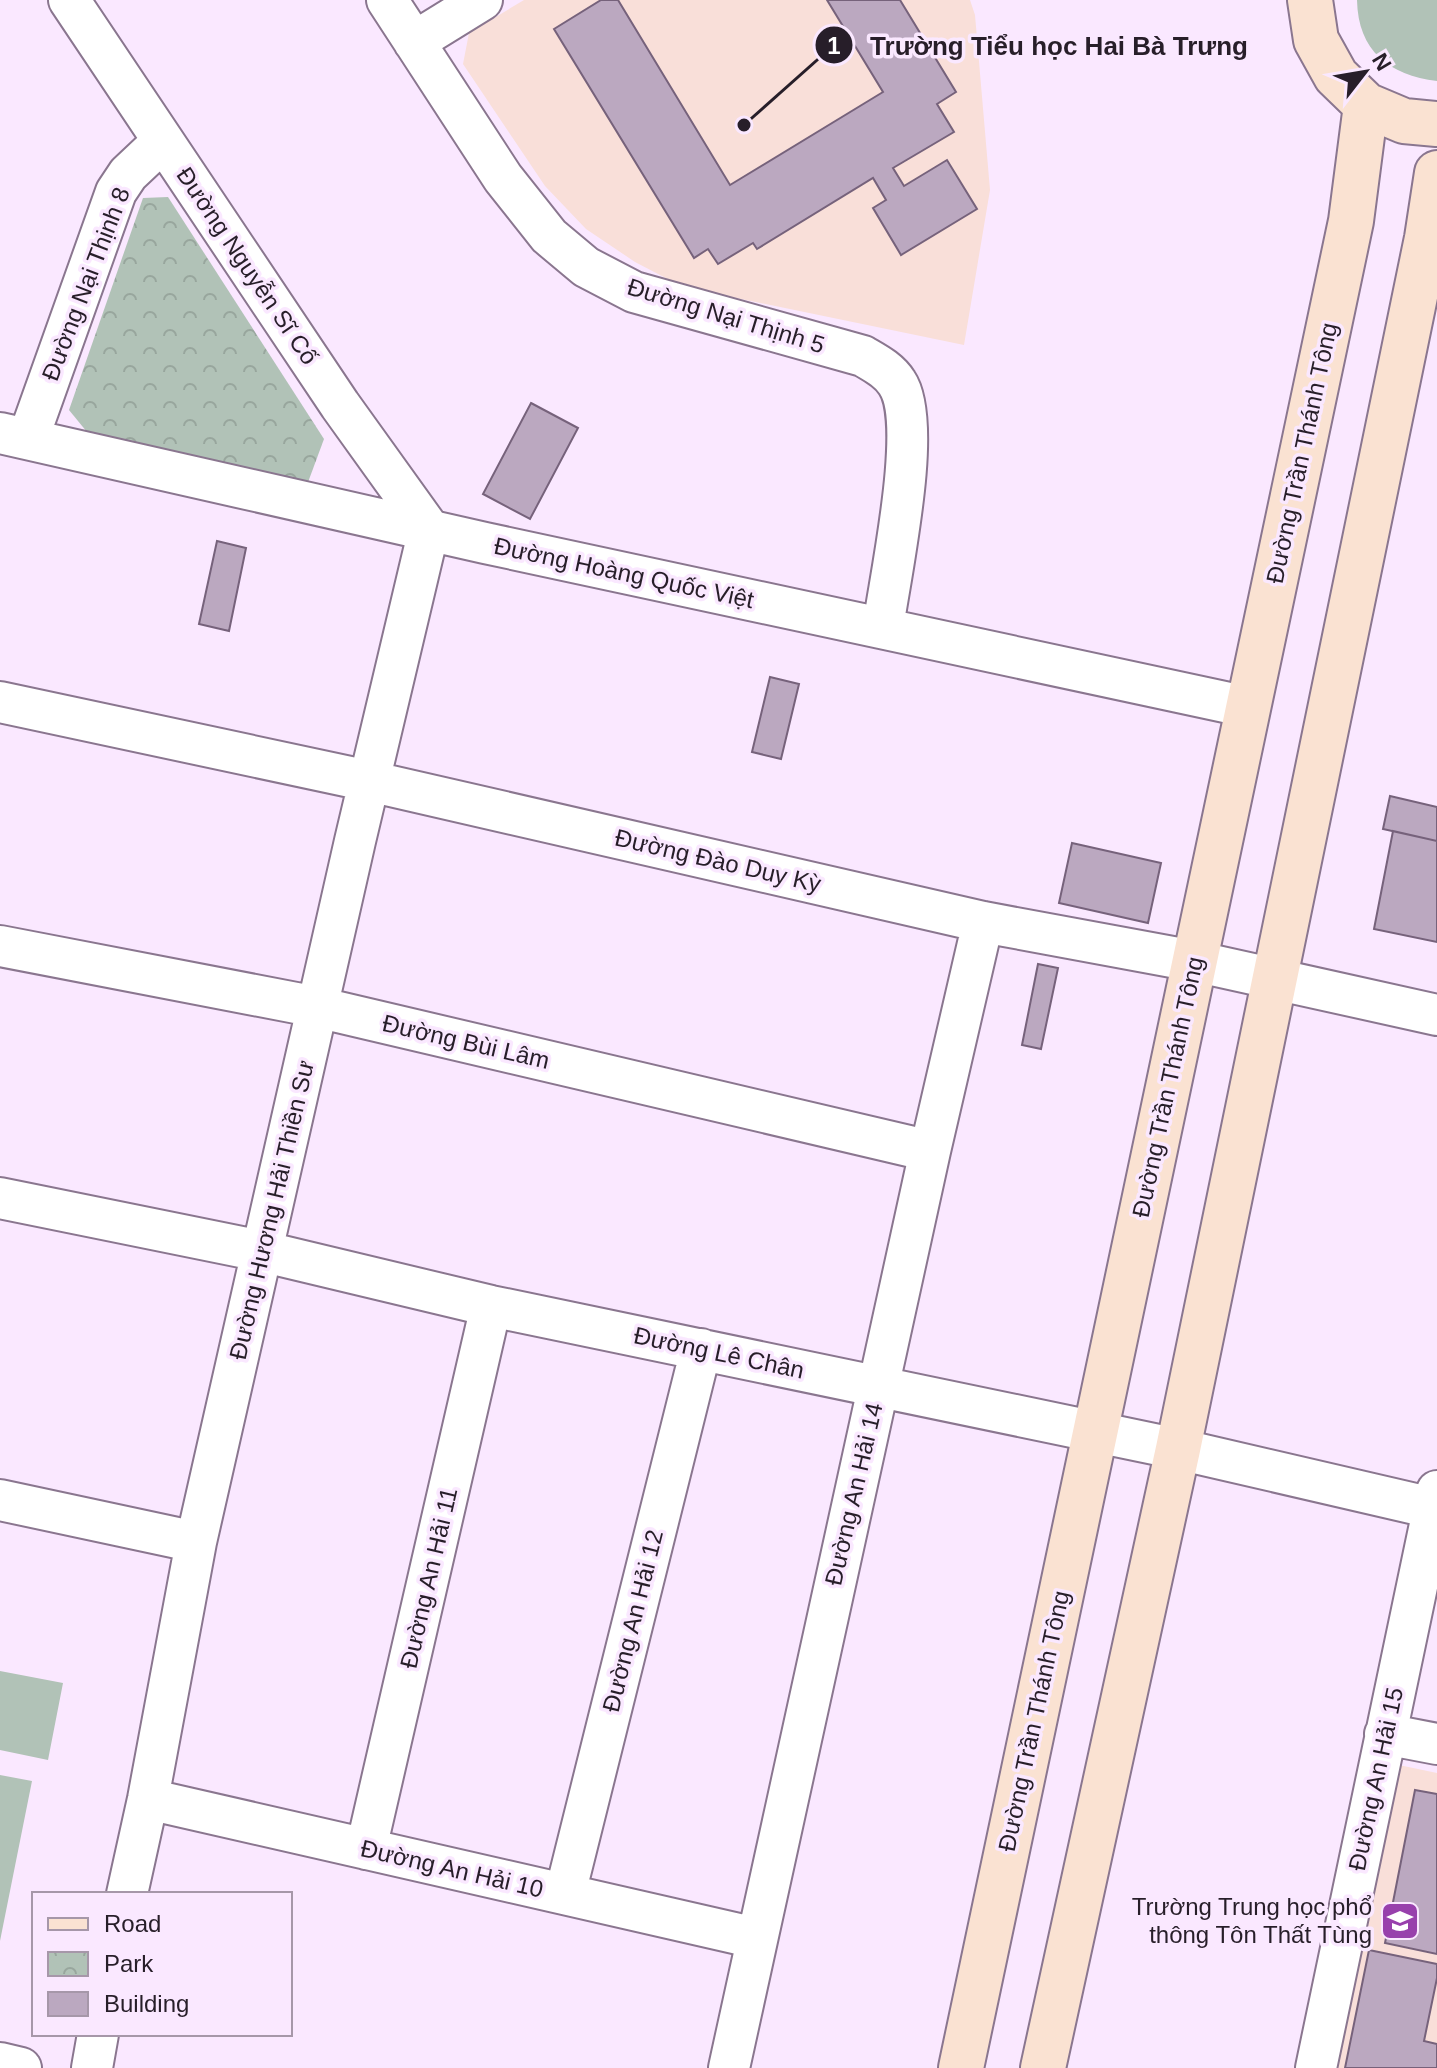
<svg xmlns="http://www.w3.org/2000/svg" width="1437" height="2068" viewBox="0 0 1437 2068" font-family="Arial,sans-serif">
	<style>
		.education { fill: #f9dfd9 }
		.grass { fill: #b1c2b7 }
		.park { fill: url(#park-crowns) }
		.building { fill: #bba8c0; stroke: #76627b; stroke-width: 2 }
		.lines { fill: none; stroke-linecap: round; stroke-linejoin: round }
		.street-casing { stroke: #8a768f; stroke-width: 44 }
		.secondary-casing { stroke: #8a768f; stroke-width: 48 }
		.street { stroke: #fff; stroke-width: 40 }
		.secondary { stroke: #fae2d2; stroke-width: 44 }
		.labels { text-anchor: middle; stroke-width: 7; stroke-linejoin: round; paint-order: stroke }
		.street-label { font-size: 24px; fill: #271e29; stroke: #fae8ff }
		.poi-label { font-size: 24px; fill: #271e29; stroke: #fae8ff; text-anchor: end }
		.leader { fill: none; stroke: #271e29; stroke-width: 3 }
		.callout-dot { fill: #271e29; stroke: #fae8ff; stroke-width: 3 }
		.mark-label { font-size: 24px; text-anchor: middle; font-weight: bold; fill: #fff }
		.callout-label { font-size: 26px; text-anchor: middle; font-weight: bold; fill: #271e29; stroke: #fae8ff; stroke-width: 7; stroke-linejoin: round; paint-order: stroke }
	</style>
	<defs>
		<pattern id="park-crowns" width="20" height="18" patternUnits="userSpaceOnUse" patternTransform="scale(2)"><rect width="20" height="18" fill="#b1c2b7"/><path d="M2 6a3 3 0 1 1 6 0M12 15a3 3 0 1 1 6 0" fill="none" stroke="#98a69d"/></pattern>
	</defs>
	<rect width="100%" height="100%" fill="#fae8ff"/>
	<path class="education" d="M524,0h446l5,15 15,175 -26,155 -281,-58 -48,-25 -49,-33 -41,-43 -82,-122 6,-31z
		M1394,1764l43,9v295h-104z"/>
	<path class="grass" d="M1357,0h80v81c-48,-6 -79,-30 -80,-81z
		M0,1671l63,12 -15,77 -48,-10z
		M0,1775l32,6 -32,160z"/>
	<path class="park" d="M168,197l156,242 -17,46 -220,-53 -18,-22 74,-212z"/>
	<path class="building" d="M601,0h17l112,185 153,-93 -56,-92h73l56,92 -19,12 17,28 -61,36 11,18 43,-26 30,49 -76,46 -28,-47 13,-8 -13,-22 -116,71 -4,-6 -35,21 -10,-15 -14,9 -140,-229z
		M531,403l47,25 -48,91 -47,-25z
		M217,541l29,7 -17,83 -30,-7z
		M770,677l29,7 -18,75 -29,-7z
		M1390,796l47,11v34l-54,-12z
		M1393,831l44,10v101l-63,-13z
		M1072,843l89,20 -13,60 -89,-20z
		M1038,964l20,4 -17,81 -19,-4z
		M1415,1790l22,4v160l-52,-11z
		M1369,1950l68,14v14l-13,63 13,3v24h-92z"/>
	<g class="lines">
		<g class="street-casing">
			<path id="street" d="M69,0l271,405 89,124
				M387,0l116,178 46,58 37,31 48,25 229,64c12,7 26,14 34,27 27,40 -7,193 -14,245
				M414,42l68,-42
				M0,433l485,110 763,164
				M28,439l88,-247 12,-18 35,-33
				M0,702l369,79 614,141 211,39 243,54
				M0,946l317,61 613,144
				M0,1198l261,53 230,55 687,143 259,60
				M0,1500l196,42
				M1385,1734l52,10
				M148,1799l608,139
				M366,1849l125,-543
				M127,1894l21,-95 48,-257 159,-701 74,-312
				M565,1894l136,-545
				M0,2063l21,5
				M92,2068l6,-34
				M729,2068l201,-917 53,-229
				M1316,2068l121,-577"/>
		</g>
		<g class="secondary-casing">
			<path id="secondary" d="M1310,0l6,40 20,36 30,29 38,16 33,3
				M961,2068l390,-1847 15,-116
				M1043,2068l135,-619 249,-1211 10,-65"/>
		</g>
		<use href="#street" class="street"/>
		<use href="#secondary" class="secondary"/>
	</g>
	<defs>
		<g id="school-square" transform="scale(2)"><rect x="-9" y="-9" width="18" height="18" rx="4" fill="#9840ac" stroke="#fae8ff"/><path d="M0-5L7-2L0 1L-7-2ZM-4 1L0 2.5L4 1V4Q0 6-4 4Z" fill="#fff"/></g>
	</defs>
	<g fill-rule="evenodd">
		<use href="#school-square" x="1400" y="1921"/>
	</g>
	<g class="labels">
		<g class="street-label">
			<text transform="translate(247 266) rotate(56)" y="8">Đường Nguyễn Sĩ Cố</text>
			<text transform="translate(86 284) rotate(-69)" y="8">Đường Nại Thịnh 8</text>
			<text transform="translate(726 316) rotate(17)" y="8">Đường Nại Thịnh 5</text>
			<text transform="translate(1302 453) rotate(-78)" y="8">Đường Trần Thánh Tông</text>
			<text transform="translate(624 573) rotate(12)" y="8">Đường Hoàng Quốc Việt</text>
			<text transform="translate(718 861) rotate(13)" y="8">Đường Đào Duy Kỳ</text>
			<text transform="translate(466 1042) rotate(13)" y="8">Đường Bùi Lâm</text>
			<text transform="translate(1168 1087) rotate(-78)" y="8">Đường Trần Thánh Tông</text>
			<text transform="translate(272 1210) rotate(-77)" y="8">Đường Hương Hải Thiền Sư</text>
			<text transform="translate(719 1353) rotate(12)" y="8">Đường Lê Chân</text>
			<text transform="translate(854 1494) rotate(-77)" y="8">Đường An Hải 14</text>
			<text transform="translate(429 1578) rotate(-77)" y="8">Đường An Hải 11</text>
			<text transform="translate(633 1621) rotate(-76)" y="8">Đường An Hải 12</text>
			<text transform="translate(1034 1721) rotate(-78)" y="8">Đường Trần Thánh Tông</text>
			<text transform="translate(1376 1779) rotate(-78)" y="8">Đường An Hải 15</text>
			<text transform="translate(452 1869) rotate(13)" y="8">Đường An Hải 10</text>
		</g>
		<g class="poi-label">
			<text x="1372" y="1915">Trường Trung học phổ<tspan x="1372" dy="28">thông Tôn Thất Tùng</tspan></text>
		</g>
	</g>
	<path class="leader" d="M744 125L834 45"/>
	<g class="callout-dot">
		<circle cx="744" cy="125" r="8"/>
		<circle cx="834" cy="45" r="20"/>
	</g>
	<g class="mark-label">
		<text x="834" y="54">1</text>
	</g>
	<g class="callout-label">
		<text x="1059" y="55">Trường Tiểu học Hai Bà Trưng</text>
	</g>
	<rect x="32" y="1892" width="260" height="144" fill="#fae8ff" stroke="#a697a9" stroke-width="2"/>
	<rect x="48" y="1918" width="40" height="12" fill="#fae2d2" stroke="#a697a9" stroke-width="2"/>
	<text x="104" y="1932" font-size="24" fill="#271e29">Road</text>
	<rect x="48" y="1952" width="40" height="24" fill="url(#park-crowns)" stroke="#a697a9" stroke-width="2"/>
	<text x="104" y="1972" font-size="24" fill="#271e29">Park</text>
	<rect x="48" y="1992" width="40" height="24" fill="#bba8c0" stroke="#a697a9" stroke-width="2"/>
	<text x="104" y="2012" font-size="24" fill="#271e29">Building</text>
	<g transform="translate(1365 72) rotate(59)" stroke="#fae8ff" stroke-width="6" paint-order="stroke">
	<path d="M0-6L14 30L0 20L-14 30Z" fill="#271e29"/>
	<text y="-12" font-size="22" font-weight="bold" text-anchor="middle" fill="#271e29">N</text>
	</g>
</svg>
